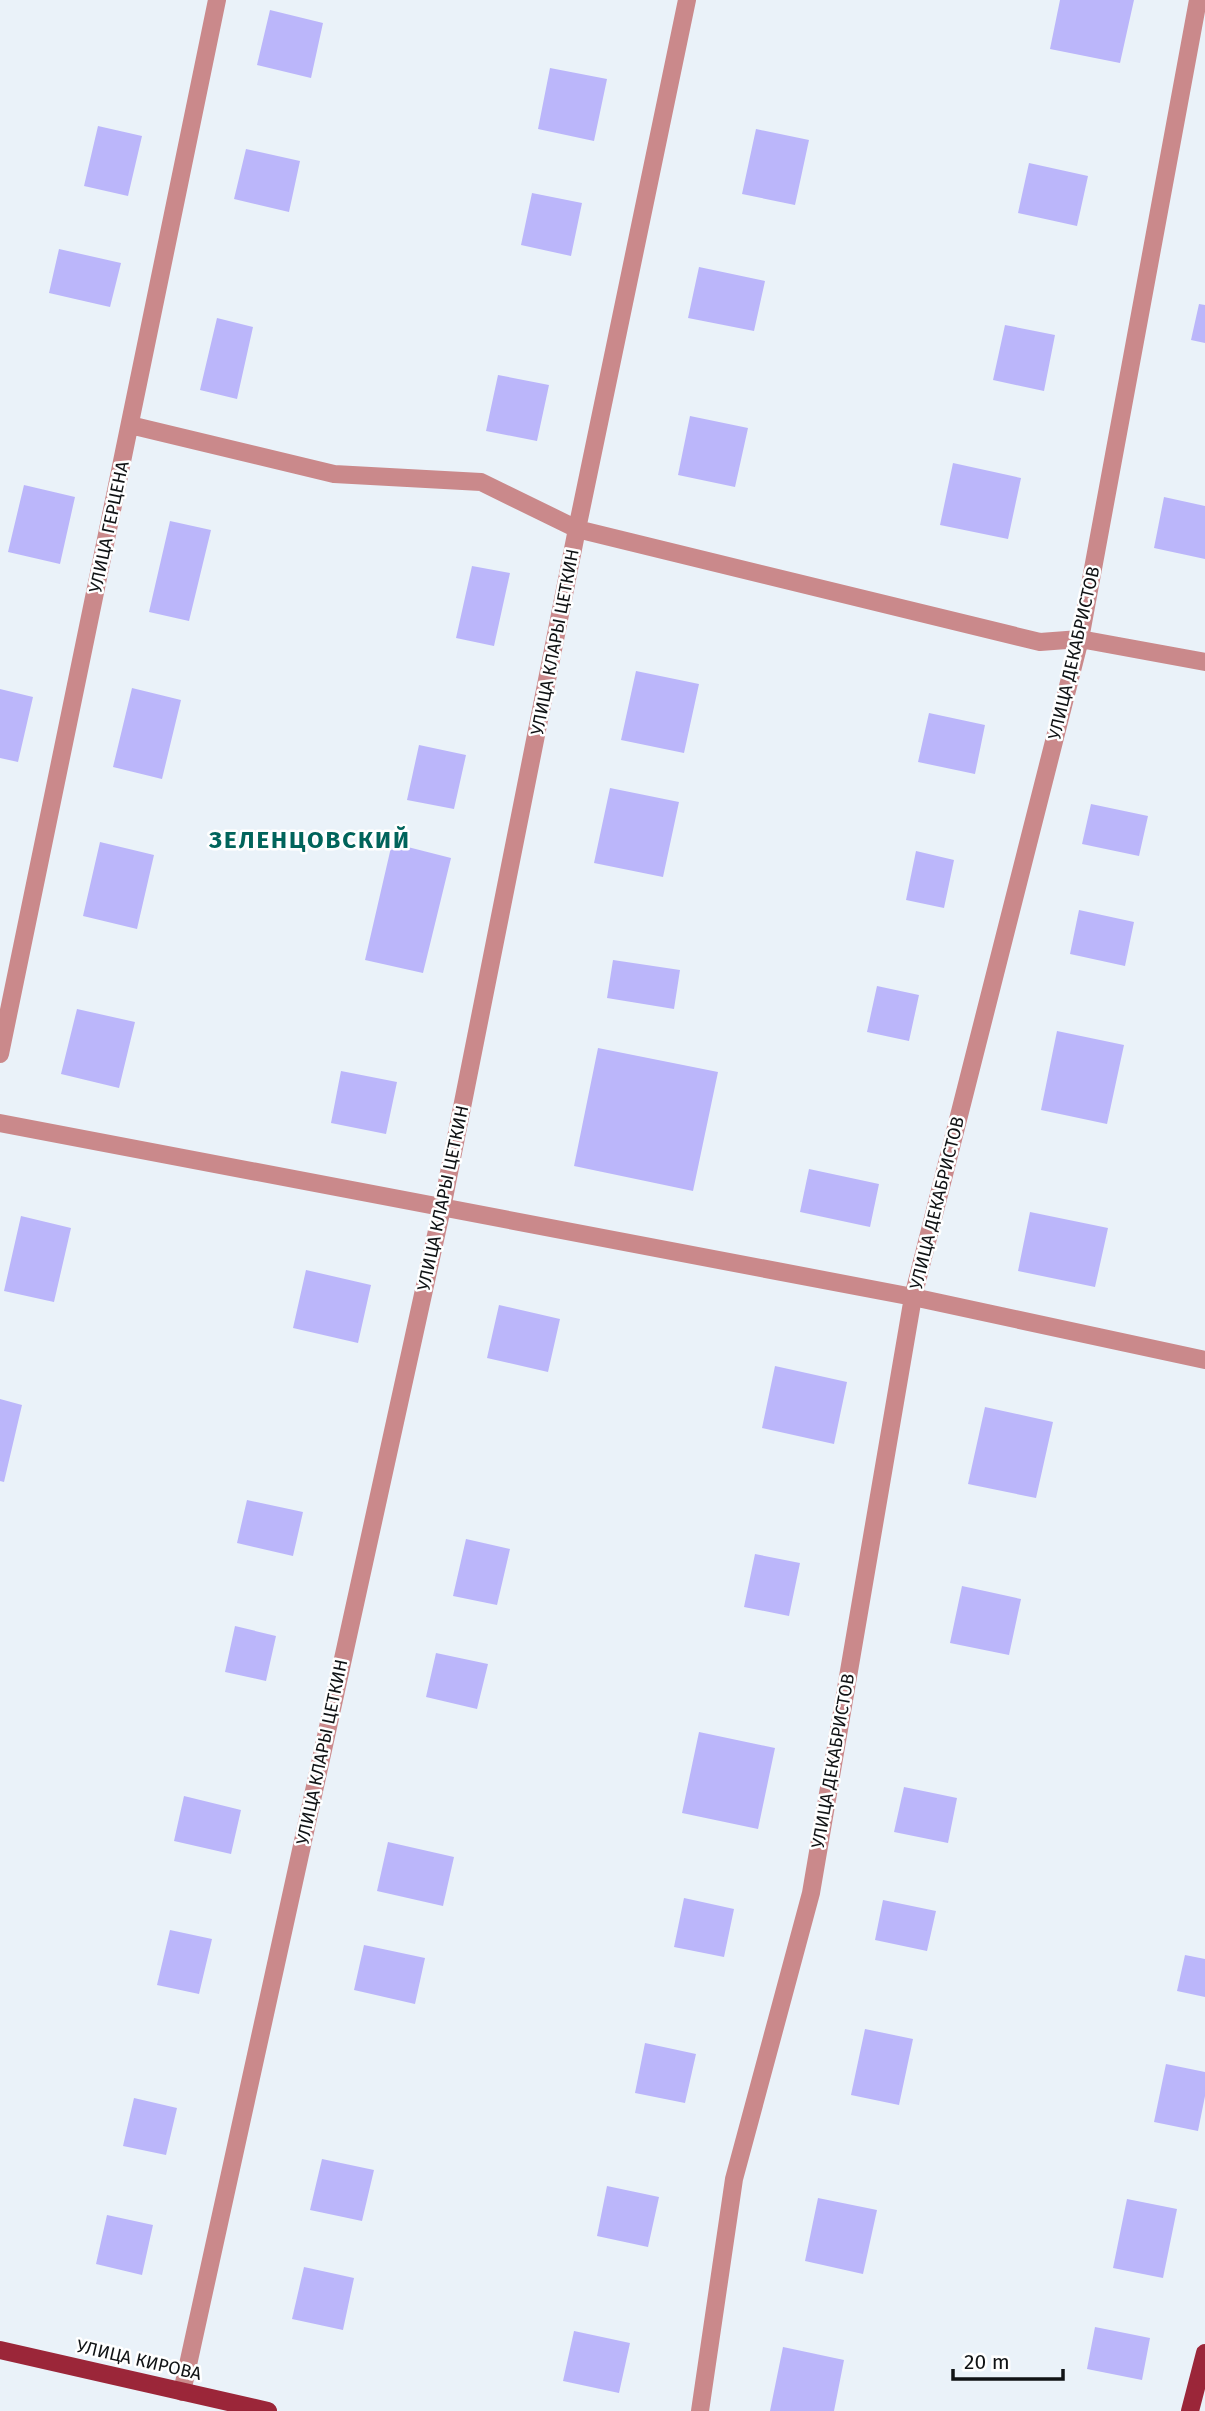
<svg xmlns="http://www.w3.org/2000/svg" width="1205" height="2411" viewBox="0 0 1205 2411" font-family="'Fira Sans',sans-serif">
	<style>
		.building { fill: #bbb6fa }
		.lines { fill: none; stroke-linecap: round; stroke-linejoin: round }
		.minor { stroke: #ca898b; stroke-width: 18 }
		.major { stroke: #9b2639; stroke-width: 18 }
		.labels { text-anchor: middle; stroke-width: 5; stroke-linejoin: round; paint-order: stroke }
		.street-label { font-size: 18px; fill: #101315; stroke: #fff }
		.district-label { font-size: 24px; font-weight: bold; letter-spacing: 2px; fill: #01645b; stroke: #fff }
	</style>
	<rect width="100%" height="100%" fill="#eaf2f9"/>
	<path class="building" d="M1060,0h74l-14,63 -70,-14z
		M270,10l53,13 -12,55 -54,-13z
		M550,68l57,11 -13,62 -56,-12z
		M98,126l44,10 -14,60 -44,-10z
		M756,129l53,11 -14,65 -53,-11z
		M246,149l54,12 -11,51 -55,-13z
		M1029,163l59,13 -11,50 -59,-13z
		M532,193l50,10 -11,53 -50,-11z
		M59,249l62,14 -11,44 -61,-14z
		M699,267l66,14 -11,50 -66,-13z
		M1199,304l6,1v38l-14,-3z
		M217,318l36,9 -16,72 -37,-9z
		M1005,325l50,10 -11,56 -51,-11z
		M498,375l51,10 -12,56 -51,-10z
		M690,416l58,12 -13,59 -57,-12z
		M953,463l68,15 -13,61 -68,-14z
		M24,485l51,12 -15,67 -52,-12z
		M1164,497l41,9v53l-51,-11z
		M170,521l41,9 -22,91 -40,-9z
		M472,566l38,7 -16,73 -38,-8z
		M636,671l63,13 -15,69 -63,-13z
		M132,688l49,12 -19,79 -49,-12z
		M0,689l33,8 -15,65 -18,-4z
		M929,713l56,12 -10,49 -57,-12z
		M419,745l47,10 -12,54 -47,-9z
		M610,788l69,14 -16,75 -69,-14z
		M1091,804l57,12 -9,40 -57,-12z
		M100,842l54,13 -17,74 -54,-13z
		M392,843l59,15 -28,115 -58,-13z
		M916,851l38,9 -10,48 -38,-8z
		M1079,910l55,12 -9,44 -55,-12z
		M613,960l67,10 -6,39 -67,-11z
		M877,986l42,9 -10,46 -42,-9z
		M77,1009l58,13 -16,66 -58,-14z
		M1057,1031l67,14 -17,79 -66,-14z
		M598,1048l120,24 -25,119 -119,-25z
		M341,1071l56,11 -11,52 -55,-11z
		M809,1169l70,15 -9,43 -70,-15z
		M1030,1212l78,16 -13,59 -77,-16z
		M21,1216l50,12 -17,74 -50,-11z
		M306,1270l65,15 -13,58 -65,-15z
		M499,1305l61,14 -12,53 -61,-14z
		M775,1366l72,16 -13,62 -72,-16z
		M0,1399l22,6 -18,77 -4,-1z
		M985,1407l68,15 -17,76 -68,-14z
		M247,1500l56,12 -10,44 -56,-13z
		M466,1539l44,10 -13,56 -44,-9z
		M755,1554l45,9 -11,53 -45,-9z
		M962,1586l59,13 -12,56 -59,-12z
		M235,1626l41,10 -10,45 -41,-9z
		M436,1653l52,11 -11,45 -51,-12z
		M699,1732l76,16 -17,81 -76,-16z
		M904,1787l53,11 -9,45 -54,-11z
		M184,1796l57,14 -10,44 -57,-13z
		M388,1842l66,15 -11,49 -66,-15z
		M684,1898l50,11 -10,48 -50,-10z
		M883,1900l53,11 -9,40 -52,-11z
		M170,1930l42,9 -13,55 -42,-9z
		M364,1945l61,13 -10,46 -61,-14z
		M1185,1955l20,4v38l-28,-6z
		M865,2029l48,10 -14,66 -48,-10z
		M645,2043l51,11 -11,49 -50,-10z
		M1166,2064l39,8v24l-7,35 -44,-9z
		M134,2098l43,10 -11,47 -43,-9z
		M322,2159l52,11 -12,51 -52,-11z
		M607,2186l52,11 -11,50 -51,-11z
		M818,2198l59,12 -14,64 -58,-13z
		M1127,2199l50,10 -14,69 -50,-10z
		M107,2215l46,10 -11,50 -46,-11z
		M304,2267l50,11 -11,52 -51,-11z
		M1095,2327l55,11 -8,42 -55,-11z
		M574,2331l56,12 -11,50 -56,-12z
		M783,2347l61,13 -10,51h-64z"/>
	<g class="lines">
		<path class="minor" d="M130,425l204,49 147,8 96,47 463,113 40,-3 125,23
			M0,1054l217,-1054
			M0,1123l913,174 292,63
			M182,2392l260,-1184 135,-679 110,-529
			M700,2411l34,-232 77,-286 102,-596 167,-658 118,-639"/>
		<path class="major" d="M0,2350l268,61
			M1190,2411l15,-58"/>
	</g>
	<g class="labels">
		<g class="street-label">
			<text transform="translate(109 527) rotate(-78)" y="6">УЛИЦА ГЕРЦЕНА</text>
			<text transform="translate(555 642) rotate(-79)" y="6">УЛИЦА КЛАРЫ ЦЕТКИН</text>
			<text transform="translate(1074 653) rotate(-77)" y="6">УЛИЦА ДЕКАБРИСТОВ</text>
			<text transform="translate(443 1198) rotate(-78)" y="6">УЛИЦА КЛАРЫ ЦЕТКИН</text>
			<text transform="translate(937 1203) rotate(-76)" y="6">УЛИЦА ДЕКАБРИСТОВ</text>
			<text transform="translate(322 1752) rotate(-78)" y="6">УЛИЦА КЛАРЫ ЦЕТКИН</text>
			<text transform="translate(833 1761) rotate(-80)" y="6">УЛИЦА ДЕКАБРИСТОВ</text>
			<text transform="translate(139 2360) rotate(13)" y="6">УЛИЦА КИРОВА</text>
		</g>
		<g class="district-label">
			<text x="310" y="848">ЗЕЛЕНЦОВСКИЙ</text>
		</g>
	</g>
	<path d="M953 2369v10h110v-10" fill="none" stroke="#101315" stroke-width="3.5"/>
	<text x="964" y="2369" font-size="21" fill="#101315" stroke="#ffffff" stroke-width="5" paint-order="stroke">20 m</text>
</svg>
